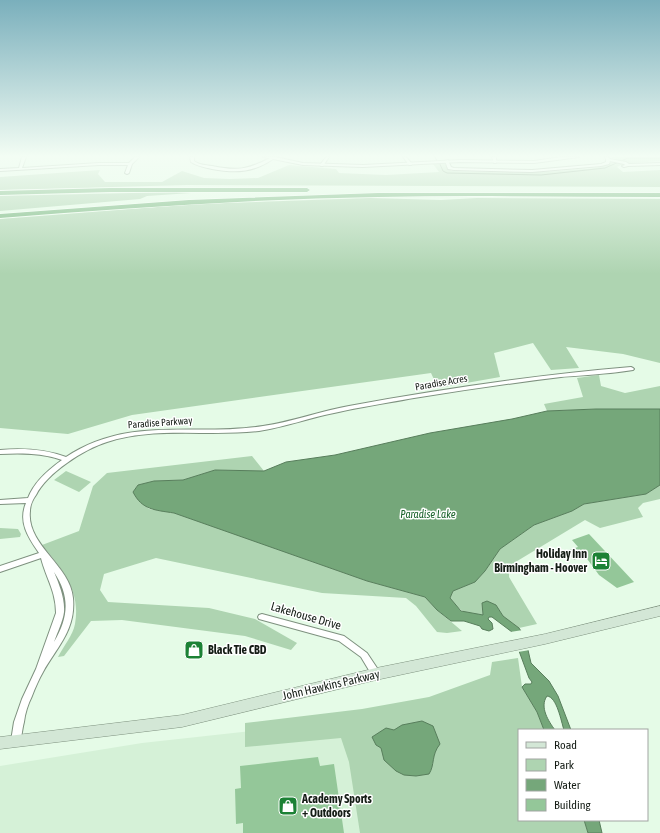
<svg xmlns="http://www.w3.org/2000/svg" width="660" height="833" viewBox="0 0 660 833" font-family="'Asap Condensed',sans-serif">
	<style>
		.built { fill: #d5f1d7 }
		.green { fill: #aed4b1 }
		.water { fill: #75a77a; stroke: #587e5c }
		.pier { fill: #e5fbe7 }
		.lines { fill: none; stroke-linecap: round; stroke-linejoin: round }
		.stream { stroke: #587e5c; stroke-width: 1 }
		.building { fill: #94c799 }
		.minor-casing { stroke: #7e917f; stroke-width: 2 }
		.tertiary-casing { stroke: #7e917f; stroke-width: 2 }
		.secondary-casing { stroke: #7e917f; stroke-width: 1 }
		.motorway-casing { stroke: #fff; stroke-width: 1 }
		.minor { fill: #fff; fill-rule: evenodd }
		.tertiary { fill: #fff; fill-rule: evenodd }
		.secondary { fill: #d3e7d6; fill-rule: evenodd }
		.motorway { fill: #6db075; fill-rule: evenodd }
		.labels { text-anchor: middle; stroke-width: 3; stroke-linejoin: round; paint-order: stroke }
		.street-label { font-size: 10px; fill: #151d16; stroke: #fff }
		.water-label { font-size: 11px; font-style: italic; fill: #19622a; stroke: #fff }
		.near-poi-label { font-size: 12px; font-weight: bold; fill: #151d16; stroke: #fff; text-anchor: start }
		.near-street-label { font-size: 12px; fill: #151d16; stroke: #fff }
	</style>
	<rect width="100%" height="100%" fill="#e5fbe7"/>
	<path class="built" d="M362,719l10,114h-372v-67l142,-23z"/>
	<path class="green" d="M610,157h50v4l-31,2z
		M612,162l11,2 -6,3 6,5 37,-2v17l-473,-2 -187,5v-13l100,-7 -2,4 7,8h57l20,-11 22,7 26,1 28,-1 31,-13 47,4 3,4 47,2 53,-3 -6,-8 11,-1 7,8c40,1 79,3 120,-1 13,-1 30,-1 41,-8z
		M175,192l16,1 -44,3 -7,3 -140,12v-15z
		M370,198l71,2 36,-2 183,1v164l-37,-9 -57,-7 13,21 -28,2 -18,-27 -39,10 6,24 -62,11 -7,-15 -299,42 -64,19 -68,-6v-209l197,-15z
		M599,375l2,11 24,7 35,-7v23h-64l-49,2 -3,-7 39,-7 -6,-19z
		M252,456l12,15 -49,-1 -32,10 -29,1 -16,4 -5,7 16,17 25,4 193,68 58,16 12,13 25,21 -15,2 -10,-1 -21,-26 -10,-8 -84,-5 -166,-35 -52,16 -4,16 8,12 101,6 46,11 42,24 -6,7 -46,-14 -123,-16 -31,1 -27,35 -6,1c5,-10 15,-22 17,-33 6,-34 -13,-55 -33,-79l37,-14 14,-45 14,-13z
		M66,471l25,11 -12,10 -25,-12z
		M660,485v14l-17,4 -5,5 5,9 -43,11 -15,-8 -76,46v11l28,47 -18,4 -16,-12 -7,-11 -14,5 1,5c-19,-2 -21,-2 -33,-17l3,-7 22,-9 10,-11 15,-22 34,-24 38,-14 12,-7 62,-10z
		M0,528l18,1 3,5 -1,3 -20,2z
		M518,658l4,29 15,25 7,18h-25v90h65l4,13h-228l-11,-71 -8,-24 -96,9v-24l117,-14 67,-12 61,-22 2,-13z"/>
	<path class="water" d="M596,409h64v76l-14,9 -62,10 -12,7 -38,14 -34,24 -15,22 -10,11 -22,9 -3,7 11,13 22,4 -1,-12 5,-2 9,4 7,11 16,12 6,9 6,26 18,18 9,15 13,34h-7c-3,-9 -7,-33 -17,-34 -8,11 2,26 8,34h-11l-7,-18 -15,-25 3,-3h6l1,-2 -3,-4 -17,-46 -20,-15h-3l-1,2 4,4 1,6 -4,2 -7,-2 -2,-3 -16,-5h-13l-14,-11 -12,-13 -58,-16 -193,-68c-19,-3 -32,-3 -41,-21l5,-7 16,-4 29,-1 32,-10 49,1 22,-9 49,-7 95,-22 82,-14 35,-8z
		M422,721l11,5 7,18c-9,11 -5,21 -11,30l-13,2 -12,-1 -8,-4 -12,-11 -3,-12 -5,-3 -4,-8 14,-9 8,2 8,-5z
		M584,820h15l3,13h-14z"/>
	<path class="pier" d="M523,630l4,7 3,13 -12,2 -8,-20z"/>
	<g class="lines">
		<path class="stream" d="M435,157l2,4
			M439,162l4,9 4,2 94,2 64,-7 23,-10h32"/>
	</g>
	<path class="building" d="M589,534l45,48 -17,6 -18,-13 -14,-19 -11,4 -8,-9 12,-4 -6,-7z
		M318,757l2,9 14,-2 10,69h-101v-10l-7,1 -1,-35 6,-1 -1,-22z"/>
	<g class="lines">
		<g class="minor-casing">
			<path id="minor" d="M22,157h4l-4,11 77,-5h30l6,-6h4l-7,7 -3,9 -2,1 -2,-1 3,-8h-29l-99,6v-2l19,-1z
				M190,157h4v4c5,4 11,4 18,5 25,5 35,4 58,-8l3,1c-20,14 -38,14 -61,10 -8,-2 -15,-3 -21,-7z
				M326,157h3l-6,9h-2l-1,-1z
				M403,157h3l6,7 -1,1h-2z
				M492,157h4v6h-2z
				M605,157h3l2,2 16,3 3,2 31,-1v2l-32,1 -4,1 -2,-1 3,-1 -1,-1 -14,-3 -1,3 -8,2 -69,6 -78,-2 -6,-1 -3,-8 3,-1 3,7 3,1 78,2 69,-6 5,-2v-3z
				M631,367l2,1 1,1 -1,1c-24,4 -48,5 -72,7 -49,6 -98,13 -147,21 -27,5 -54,9 -80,15 -25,5 -49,14 -75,18 -50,6 -103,-5 -152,11 -23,7 -60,31 -71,53 -3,4 -6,11 -6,16 -4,34 40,54 43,87 3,32 -16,49 -30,74 -4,7 -8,16 -11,24 -4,8 -7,17 -8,26 -2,7 -2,15 -5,22l-3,1 -3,-1 -2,-3 3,-19 8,-23 14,-30 20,-56c0,-22 -10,-35 -15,-55l-41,14v-6l39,-13c-11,-16 -21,-31 -13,-50l-26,1v-4l28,-2c6,-16 20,-28 34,-38 -20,-7 -41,-7 -62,-6v-4c23,-2 44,-1 66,7 64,-42 128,-20 197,-31 29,-4 57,-15 86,-20 93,-17 187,-31 282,-39zM54,572c16,24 15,45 0,70 3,-9 9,-21 10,-30 1,-14 -5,-28 -10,-40z
				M262,614l82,22 23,17 12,18 1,3 -1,3 -3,1 -3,-1 -12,-20 -22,-16 -80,-22 -1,-2 1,-2z"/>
		</g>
		<g class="tertiary-casing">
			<path id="tertiary" d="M263,157h12l28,6 60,2 97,-5 74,1 27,-4h18l-45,6 -74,-1 -97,5 -60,-2z"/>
		</g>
		<g class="secondary-casing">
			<path id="secondary" d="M660,606v10l-115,28 -169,36 -194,47 -182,22v-12l182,-22 194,-47 169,-34z"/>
		</g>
		<g class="motorway-casing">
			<path id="motorway" d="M110,188h197l3,2 -3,2h-197l-110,3v-4z
				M378,193h282v4c-94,0 -188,-2 -282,0 -126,2 -252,11 -378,21v-4l189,-14z"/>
		</g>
		<use href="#minor" class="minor"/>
		<use href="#tertiary" class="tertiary"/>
		<use href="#secondary" class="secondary"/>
		<use href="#motorway" class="motorway"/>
	</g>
	<linearGradient id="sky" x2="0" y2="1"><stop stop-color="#7aafbc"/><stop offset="0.57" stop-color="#f3fdf4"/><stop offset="1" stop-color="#f3fdf4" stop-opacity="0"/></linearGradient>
	<rect width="660" height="274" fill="url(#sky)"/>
	<defs>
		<g id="hotel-square" transform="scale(1)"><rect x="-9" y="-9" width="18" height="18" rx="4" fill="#1c8135" stroke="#fff"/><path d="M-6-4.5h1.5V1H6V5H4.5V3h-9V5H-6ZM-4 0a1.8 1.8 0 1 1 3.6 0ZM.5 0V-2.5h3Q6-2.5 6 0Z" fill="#fff"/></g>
		<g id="shop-square" transform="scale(1)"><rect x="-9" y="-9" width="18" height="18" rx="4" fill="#1c8135" stroke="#fff"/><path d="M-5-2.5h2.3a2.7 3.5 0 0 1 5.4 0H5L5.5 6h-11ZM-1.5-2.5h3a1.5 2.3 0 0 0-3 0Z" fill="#fff"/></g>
	</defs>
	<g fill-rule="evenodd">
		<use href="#hotel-square" x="601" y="561"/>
		<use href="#shop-square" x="194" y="650"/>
		<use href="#shop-square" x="288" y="806"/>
	</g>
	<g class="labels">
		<g class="street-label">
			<text transform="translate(441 382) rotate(-10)" y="4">Paradise Acres</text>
			<text transform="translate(160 422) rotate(-4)" y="4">Paradise Parkway</text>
		</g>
		<g class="water-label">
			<text x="428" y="518">Paradise Lake</text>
		</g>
		<g class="near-poi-label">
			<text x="587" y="558" text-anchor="end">Holiday Inn<tspan x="587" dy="14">Birmingham - Hoover</tspan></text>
			<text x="208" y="654">Black Tie CBD</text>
			<text x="302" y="803">Academy Sports<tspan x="302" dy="14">+ Outdoors</tspan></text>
		</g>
		<g class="near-street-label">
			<text transform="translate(306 616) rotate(16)" y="4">Lakehouse Drive</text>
			<text transform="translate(331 685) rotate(-13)" y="4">John Hawkins Parkway</text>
		</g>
	</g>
	<rect x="518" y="729" width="130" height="92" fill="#ffffff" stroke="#a1a5a2"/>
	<rect x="526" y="742" width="20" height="6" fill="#d3e7d6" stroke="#a1a5a2"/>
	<text x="554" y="749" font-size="12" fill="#151d16">Road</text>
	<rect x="526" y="759" width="20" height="12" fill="#aed4b1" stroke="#a1a5a2"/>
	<text x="554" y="769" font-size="12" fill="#151d16">Park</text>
	<rect x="526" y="779" width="20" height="12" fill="#75a77a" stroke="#a1a5a2"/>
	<text x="554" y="789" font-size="12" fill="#151d16">Water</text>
	<rect x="526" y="799" width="20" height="12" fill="#94c799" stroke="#a1a5a2"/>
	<text x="554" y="809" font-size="12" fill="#151d16">Building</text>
</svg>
